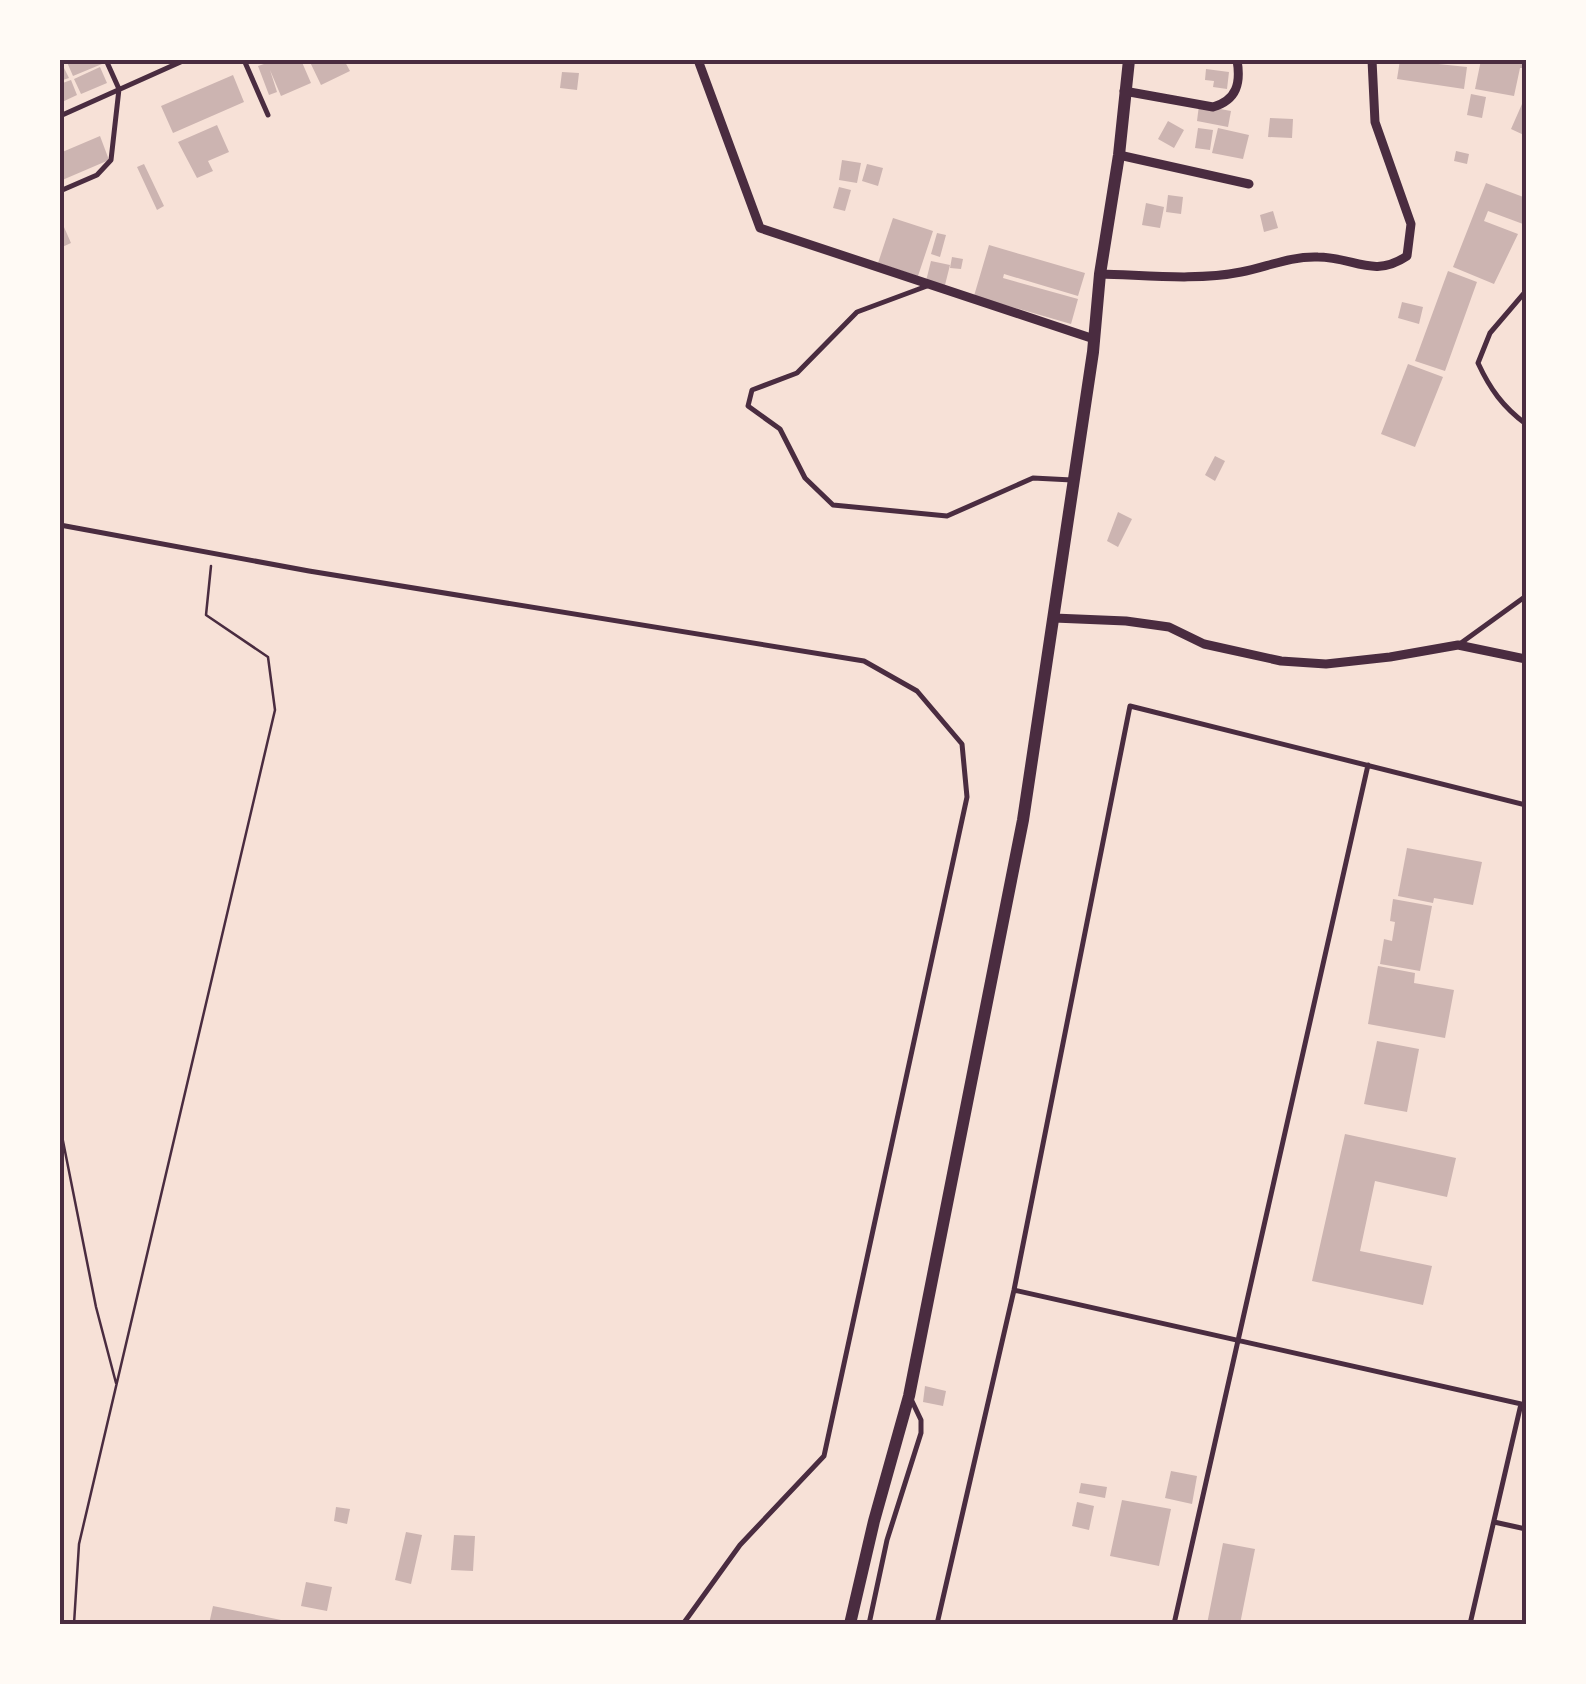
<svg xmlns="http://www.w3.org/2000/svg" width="1586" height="1684" viewBox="0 0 1586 1684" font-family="'Space Grotesk',sans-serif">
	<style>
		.building { fill: #ccb4b1 }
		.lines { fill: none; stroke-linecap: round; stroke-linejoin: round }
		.path { stroke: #4a2c40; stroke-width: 2.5 }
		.service { stroke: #4a2c40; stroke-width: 5 }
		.minor { stroke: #4a2c40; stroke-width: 9 }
		.secondary { stroke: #4a2c40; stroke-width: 12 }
		.neatline { fill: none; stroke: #4a2c40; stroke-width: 4 }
	</style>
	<rect width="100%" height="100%" fill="#f7e1d7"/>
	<path class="building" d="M60,60l9,18 -9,3z
		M66,60h34l2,4 -29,12z
		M265,60h36l10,23 -30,13 -11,-26 7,22 -8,3 -11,-29 9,-3z
		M309,60h35l6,11 -29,14z
		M1400,60l67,7 -3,22 -67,-10z
		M1481,60h45v8h-6l-6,28 -39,-7z
		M100,67l7,16 -26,11 -7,-15z
		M1206,69l23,3 -2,17 -14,-2 1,-6 -9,-1z
		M562,72l17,1 -2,17 -17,-2z
		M233,75l11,27 -71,31 -12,-27z
		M71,80l6,15 -17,8v-19z
		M1471,94l15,3 -4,21 -15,-3z
		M1522,104l4,1v31l-15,-7z
		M1199,105l32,6 -3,16 -31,-6z
		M1270,118l23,1 -1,19 -24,-1z
		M1168,121l16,9 -10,18 -16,-9z
		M217,125l12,27 -21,9 5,10 -16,7 -19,-36z
		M1198,128l15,2 -3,20 -15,-2z
		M1218,128l31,7 -6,24 -31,-6z
		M100,136l9,24 -49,21v-28z
		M1456,151l13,3 -2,10 -13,-3z
		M842,160l19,3 -4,20 -18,-3z
		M144,164l20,42 -7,4 -20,-43z
		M867,164l16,4 -5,18 -16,-5z
		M1486,183l40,15 -3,26 -35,-13 -4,10 34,13 -24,50 -41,-17z
		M839,187l12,3 -6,21 -12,-3z
		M1168,195l15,2 -2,17 -15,-2z
		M1146,203l18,4 -4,21 -18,-3z
		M1273,211l5,17 -14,4 -4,-17z
		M60,218l11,25 -11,5z
		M893,218l40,13 -15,45 -40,-13z
		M937,233l9,2 -6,22 -9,-3z
		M989,245l96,28 -7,23 -74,-22 -1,4 75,21 -7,25 -97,-28z
		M952,257l11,2 -2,10 -11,-1z
		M931,261l19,4 -5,20 -19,-4z
		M1448,271l29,11 -32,89 -30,-10z
		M1402,302l21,5 -4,17 -21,-6z
		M1408,364l35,13 -28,70 -34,-13z
		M1215,456l10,5 -10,20 -10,-6z
		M1118,512l14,7 -14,28 -11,-6z
		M1407,848l75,14 -9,43 -39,-7 -1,5 -35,-7z
		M1393,899l39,7 -12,65 -40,-7 4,-25 8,2 3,-19 -5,-1z
		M1378,966l37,7 -1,10 40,7 -9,48 -77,-14z
		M1377,1041l42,8 -12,63 -43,-8z
		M1345,1134l111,24 -9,39 -72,-16 -15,70 72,15 -9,39 -111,-24z
		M925,1386l21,5 -3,15 -20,-4z
		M1171,1471l26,5 -5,28 -27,-6z
		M1081,1483l26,4 -2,11 -26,-5z
		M1122,1500l49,9 -12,57 -49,-10z
		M1077,1502l17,4 -5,24 -17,-4z
		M336,1507l14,2 -3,15 -13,-3z
		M406,1532l16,3 -11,49 -16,-4z
		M454,1535l21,1 -2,35 -22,-1z
		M1223,1543l32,6 -15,75h-33z
		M306,1582l26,5 -5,24 -26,-5z
		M213,1606l78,16 -1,2h-81z"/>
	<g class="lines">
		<path class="path" d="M60,1126l36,181 20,76
			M74,1624l5,-80 196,-834 -7,-53 -62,-42 5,-49"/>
		<path class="service" d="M244,60l24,55
			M60,116l125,-56
			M60,191l37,-16 14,-15 8,-71 -13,-29
			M927,286l-70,26 -60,61 -45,17 -4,16 32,23 25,49 28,27 114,11 86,-38 39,2
			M1526,291l-36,42 -12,30c12,26 25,44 48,61
			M60,525l249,46 555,90 53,30 45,53 5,53 -143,659 -84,89 -57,79
			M1461,643l65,-47
			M1014,1290l512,115
			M1494,1522l32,7
			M869,1624l18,-84 34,-107v-13l-10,-21
			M937,1624l77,-334 116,-584 396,99
			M1174,1624l194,-859
			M1470,1624l51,-220"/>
		<path class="minor" d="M698,60l62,168 334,111
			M1124,91l89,16c24,-7 28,-24 24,-47
			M1119,155l130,29
			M1100,274c45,1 96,7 141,-2 26,-5 49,-16 77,-15 36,0 55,22 89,-1l4,-32 -36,-102 -3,-62
			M1054,618l72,3 43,6 35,17 77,17 45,3 64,-7 68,-12 68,14"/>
		<path class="secondary" d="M850,1624l24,-103 35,-125 114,-576 70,-468 7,-78 19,-119 10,-95"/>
	</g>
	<rect width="1586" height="1684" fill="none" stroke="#fffaf5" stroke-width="125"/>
	<rect x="62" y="62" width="1462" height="1560" class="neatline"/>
</svg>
